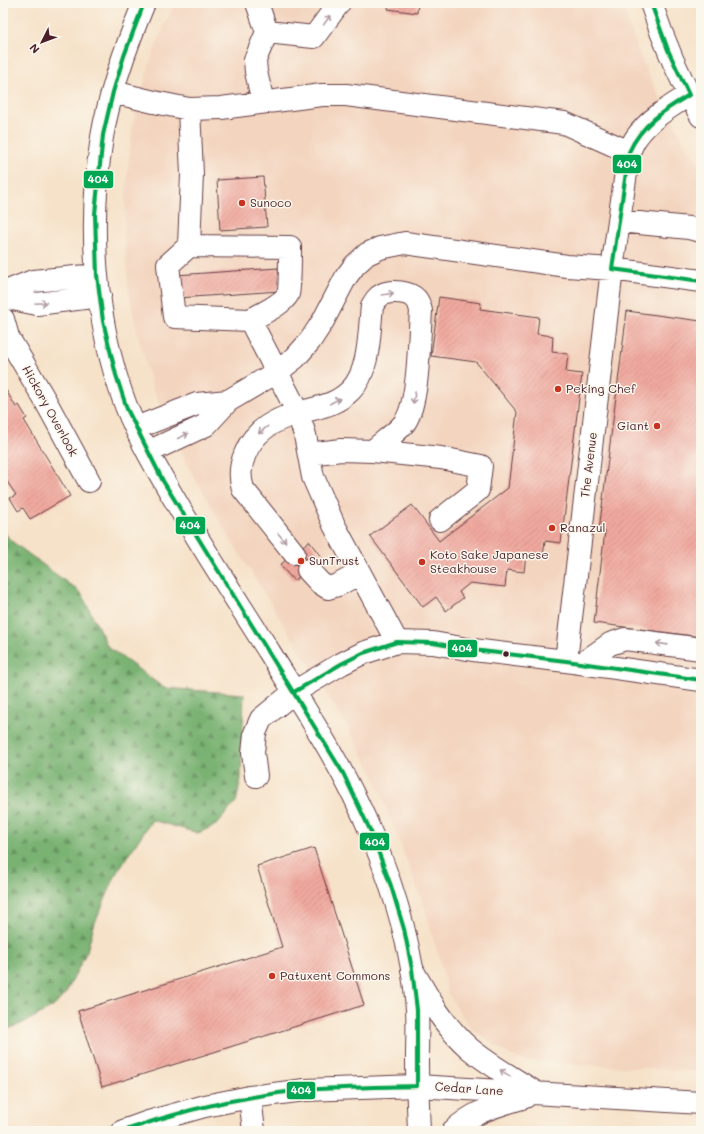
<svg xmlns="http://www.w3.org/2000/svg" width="704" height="1134" viewBox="0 0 704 1134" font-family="Mali,sans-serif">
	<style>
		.built { fill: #f3d4be }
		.forest { fill: url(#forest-firs); stroke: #62684e }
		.building { fill: url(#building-hatch) }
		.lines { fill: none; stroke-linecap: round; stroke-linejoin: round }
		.minor-casing { stroke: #643c43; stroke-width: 24 }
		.major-casing { stroke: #643c43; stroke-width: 24 }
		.minor { stroke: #fff; stroke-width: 22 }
		.major { stroke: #fff; stroke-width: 22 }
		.bus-1-casing { stroke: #fbf7ec; stroke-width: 7 }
		.bus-1 { stroke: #00a651; stroke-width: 4 }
		.oneway { stroke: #ae9aa0 }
		.poi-dot { fill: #c8321e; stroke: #fbf7ec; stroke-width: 1.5 }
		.bus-dot { fill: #4a1f2b; stroke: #fbf7ec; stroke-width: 1.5 }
		.labels { text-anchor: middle; stroke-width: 3; stroke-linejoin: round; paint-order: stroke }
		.poi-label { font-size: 12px; fill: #4a1f2b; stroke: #fbf7ec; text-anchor: start }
		.street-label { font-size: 12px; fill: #4a1f2b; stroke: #fbf7ec }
		.line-badge { stroke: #fbf7ec; stroke-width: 1.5 }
		.badge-label { font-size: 11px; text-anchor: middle; font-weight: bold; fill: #fff }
	</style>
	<defs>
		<pattern id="forest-firs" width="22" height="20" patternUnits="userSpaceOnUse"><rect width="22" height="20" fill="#79b272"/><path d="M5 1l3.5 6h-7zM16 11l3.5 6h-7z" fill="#65905e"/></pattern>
		<pattern id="building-hatch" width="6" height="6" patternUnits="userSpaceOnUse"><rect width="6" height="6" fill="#f0a89e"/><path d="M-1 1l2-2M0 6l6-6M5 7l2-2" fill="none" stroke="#cf9088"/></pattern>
	</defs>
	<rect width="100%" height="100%" fill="#fbf7ec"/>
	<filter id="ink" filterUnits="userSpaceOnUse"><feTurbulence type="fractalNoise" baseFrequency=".025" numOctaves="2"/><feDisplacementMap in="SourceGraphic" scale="8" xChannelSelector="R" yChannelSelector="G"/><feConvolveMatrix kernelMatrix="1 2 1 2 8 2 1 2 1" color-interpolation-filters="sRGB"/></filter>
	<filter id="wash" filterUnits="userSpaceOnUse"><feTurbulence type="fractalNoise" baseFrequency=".012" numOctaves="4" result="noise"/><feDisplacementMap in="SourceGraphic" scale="16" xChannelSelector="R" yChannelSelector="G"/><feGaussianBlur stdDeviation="0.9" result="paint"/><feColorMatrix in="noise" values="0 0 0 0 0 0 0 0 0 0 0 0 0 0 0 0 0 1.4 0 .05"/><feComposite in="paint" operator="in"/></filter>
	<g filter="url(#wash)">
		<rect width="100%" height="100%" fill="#f6e2c9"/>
		<path class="built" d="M175,3h447l9,29 16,40 37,70 17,24v906l-177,-11 -16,-7 -35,-24 -11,-14 -15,-24 -5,-24 -19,-65 -49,-127 -28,-52 -115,-184 -42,-72 -36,-78 -17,-62 -8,-42 -4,-51 2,-45 6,-64 18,-64 14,-36z"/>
		<path class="forest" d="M3,530l7,10 71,53 27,54 56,41 80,6 -3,85 -5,23 -20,23 -18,8 -46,-13 -35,52 -23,53 -7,26 -21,42 -13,14 -32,17 -18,7z"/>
		<g id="blocks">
			<path class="building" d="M389,3h29l-1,10 -29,-4z
				M263,177l4,50 -47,3 -3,-50z
				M278,268l2,23 -102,7 -2,-23z
				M439,297l42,6 -1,6 59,8 -2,17 16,2 -1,16 16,2 -2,18 16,2 -21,169 -16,-2 -2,16 -17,-2 -2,17 -17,-2 -2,17 -35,-4 -11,9 4,6 -17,13 -10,-14 -13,10 -53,-71 42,-31 27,36 69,-53 9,-76 -41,-50 -45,-6z
				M627,311l74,10v316l-107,-14 11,-92 -6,-1z
				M3,385l13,22 3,-2 8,13 -3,2 46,76 -40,23 -7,-11 -5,3 -8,-13 6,-3 -12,-18 3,-2 -4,-7z
				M309,541l13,17 -28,23 -14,-16z
				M314,848l50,157 -262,82 -24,-76 204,-64 -25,-81z"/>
		</g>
	</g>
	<g filter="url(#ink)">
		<use href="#blocks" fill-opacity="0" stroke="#643c43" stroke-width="1"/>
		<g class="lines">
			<g class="minor-casing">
				<path id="minor" d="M144,3c-18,43 -34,88 -42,134 -14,89 -8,184 24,269 15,38 37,73 57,108 28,47 58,93 87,139 36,58 75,117 101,180 23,56 42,116 46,176 1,16 0,33 0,49 0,24 1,49 2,73
					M257,3l10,29
					M651,3c13,40 29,77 50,113
					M113,92l41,10 35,7 32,-1 101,-13h24l218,28 65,29
					M263,102l-7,-30 -1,-12 12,-28 47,5 25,-34
					M189,109l3,65 -3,72 -21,19 6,52 76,3 48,93 7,22 8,42 21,48 63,117
					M619,221l70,7 12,3
					M189,246l101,1c0,8 0,42 -2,47 -6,11 -27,20 -38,26
					M3,293l30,-12 64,-6
					M3,297l34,7 63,-8
					M3,319l5,18 37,63 44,81
					M136,428l61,-24 31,-3
					M148,452l58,-27 22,-24 49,-29 18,-14 15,-17 13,-20 23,-44 9,-12 12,-11 13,-6 25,-5 162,23 45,3 89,12
					M309,454l32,-4 32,1 68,7 40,8 -3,24 -38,30
					M294,553l-51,-64c-4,-13 -3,-23 2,-35 9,-23 30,-35 53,-41 20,-6 37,-7 53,-23 19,-19 18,-58 21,-84 3,-5 5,-9 11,-12 9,-4 27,-2 33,5 3,3 4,8 5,12 -2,27 -2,91 -16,111 -6,9 -24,21 -32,29
					M308,570l12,13 8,5 10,-3 22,-12
					M566,661l46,-392 17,-117c2,-4 4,-10 7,-14 13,-19 34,-31 53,-43
					M583,663l27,-19 15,-5 76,10
					M256,776l-3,-23 2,-20 6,-14 33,-27 47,-28 22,-11 34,-11 36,1 40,7 93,11 135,19
					M250,1097l4,34"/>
			</g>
			<g class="major-casing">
				<path id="major" d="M412,969c16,29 32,57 57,79 20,17 44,30 66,44
					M123,1131l25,-9 57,-16 45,-9 55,-7 112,-4 284,17
					M453,1131c22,-21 44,-25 72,-34"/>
			</g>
			<use href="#minor" class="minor"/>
			<use href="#major" class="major"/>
			<g class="bus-1-casing">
				<path id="bus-1" d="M651,3l17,47 21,45c-25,15 -48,30 -60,57l-17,117 89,12
					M294,692l47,-28 22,-11 34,-11 36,1 40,7 93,11 135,19
					M123,1131c59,-21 119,-35 181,-41 37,-3 76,-3 113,-4v-76l-5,-41 -8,-40 -13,-43 -20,-54 -28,-59 -180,-292 -36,-72 -11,-34 -13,-54 -6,-46 -2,-61 8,-79 10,-43 11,-36 20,-53"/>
			</g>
			<use href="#bus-1" class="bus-1"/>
		</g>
		<defs><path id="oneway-shaft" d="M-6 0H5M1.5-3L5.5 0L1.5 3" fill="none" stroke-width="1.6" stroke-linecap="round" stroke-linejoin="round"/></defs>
		<g class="oneway">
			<use href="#oneway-shaft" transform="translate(327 20) rotate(-54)"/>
			<use href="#oneway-shaft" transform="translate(388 294) rotate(-9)"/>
			<use href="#oneway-shaft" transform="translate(41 303) rotate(-3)"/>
			<use href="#oneway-shaft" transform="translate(414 398) rotate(102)"/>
			<use href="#oneway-shaft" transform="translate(335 401) rotate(-28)"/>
			<use href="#oneway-shaft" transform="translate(263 430) rotate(142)"/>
			<use href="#oneway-shaft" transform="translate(183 436) rotate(-25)"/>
			<use href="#oneway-shaft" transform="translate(282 538) rotate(50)"/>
			<use href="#oneway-shaft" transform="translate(662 644) rotate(-172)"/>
			<use href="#oneway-shaft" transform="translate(505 1073) rotate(-148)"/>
		</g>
	</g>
	<g class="poi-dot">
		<circle cx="242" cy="203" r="4"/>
		<circle cx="558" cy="389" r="4"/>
		<circle cx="657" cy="426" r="4"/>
		<circle cx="552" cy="528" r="4"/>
		<circle cx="301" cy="561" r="4"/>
		<circle cx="422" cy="562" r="4"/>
		<circle cx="272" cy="976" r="4"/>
	</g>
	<circle class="bus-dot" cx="506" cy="654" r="3.5"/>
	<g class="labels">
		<g class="poi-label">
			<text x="250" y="207">Sunoco</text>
			<text x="566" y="393">Peking Chef</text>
			<text x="649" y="430" text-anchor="end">Giant</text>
			<text x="560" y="532">Ranazul</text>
			<text x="430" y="559">Koto Sake Japanese<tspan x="430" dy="14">Steakhouse</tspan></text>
			<text x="309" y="565">SunTrust</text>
			<text x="280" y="980">Patuxent Commons</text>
		</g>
		<g class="street-label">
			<text transform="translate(50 411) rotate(61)" y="4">Hickory Overlook</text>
			<text transform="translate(589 465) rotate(-83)" y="4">The Avenue</text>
			<text transform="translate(469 1089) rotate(4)" y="4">Cedar Lane</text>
		</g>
	</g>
	<g class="line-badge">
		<rect x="612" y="154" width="30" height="20" rx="4" fill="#00a651"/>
		<rect x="83" y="170" width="31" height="19" rx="4" fill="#00a651"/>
		<rect x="175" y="516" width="31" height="19" rx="4" fill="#00a651"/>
		<rect x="447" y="639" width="31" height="19" rx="4" fill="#00a651"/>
		<rect x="359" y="832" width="31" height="19" rx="4" fill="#00a651"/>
		<rect x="286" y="1081" width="30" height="19" rx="4" fill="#00a651"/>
	</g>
	<g class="badge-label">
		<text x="627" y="168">404</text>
		<text x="98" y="183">404</text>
		<text x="190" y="529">404</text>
		<text x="462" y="652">404</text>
		<text x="375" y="846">404</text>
		<text x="301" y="1094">404</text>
	</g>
	<rect width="704" height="1134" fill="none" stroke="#fbf7ec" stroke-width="16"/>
	<g transform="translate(42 42) rotate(228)" stroke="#fbf7ec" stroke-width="3" paint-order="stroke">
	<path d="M0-3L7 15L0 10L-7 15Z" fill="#4a1f2b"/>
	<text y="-6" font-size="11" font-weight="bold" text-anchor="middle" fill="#4a1f2b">N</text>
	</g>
</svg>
